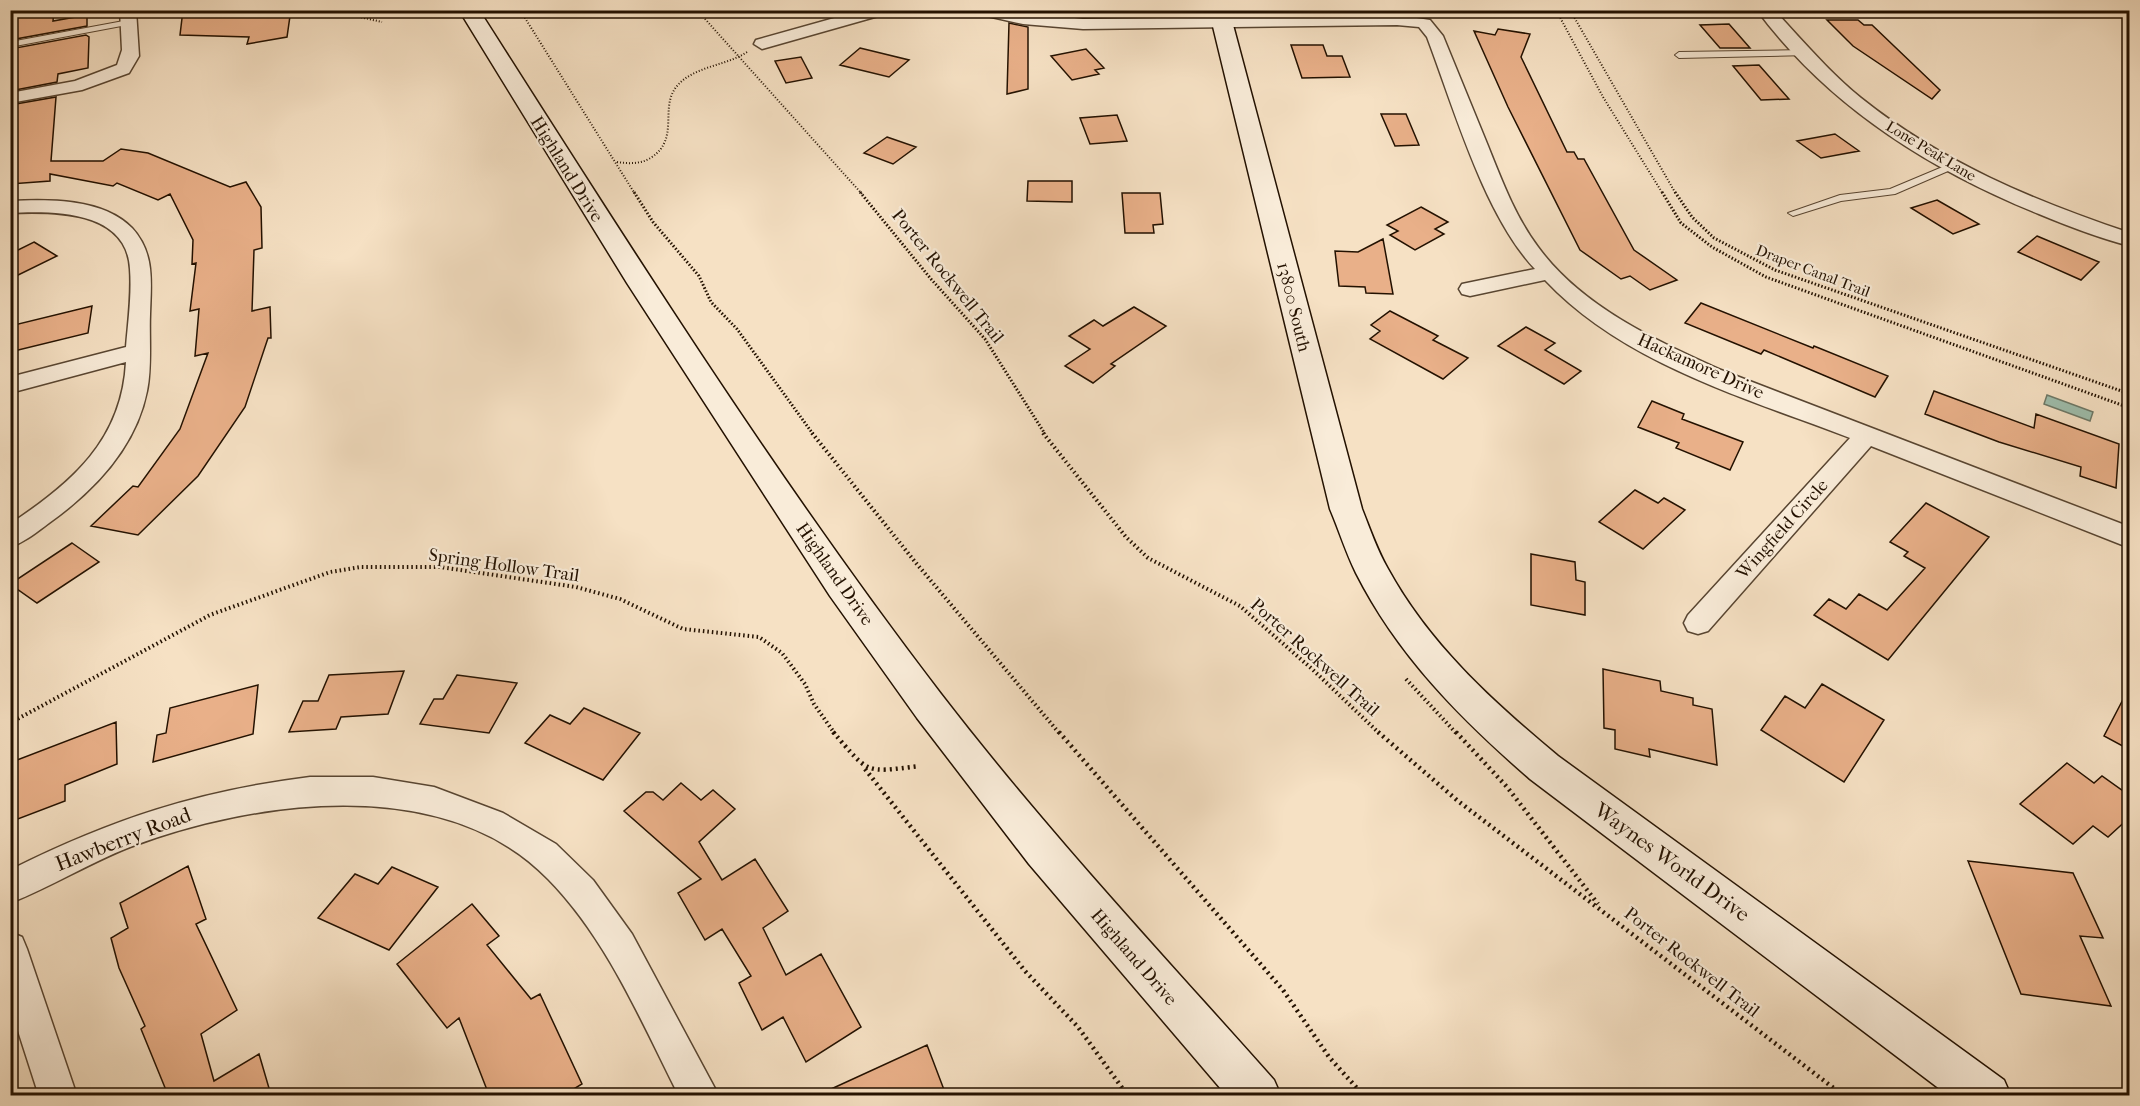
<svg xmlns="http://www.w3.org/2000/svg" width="2140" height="1106" viewBox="0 0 2140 1106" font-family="'IM FELL French Canon',serif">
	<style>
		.water { fill: #9ebead; stroke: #6d7968; stroke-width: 1.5 }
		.building { fill: #e9b089; stroke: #231100; stroke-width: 1.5 }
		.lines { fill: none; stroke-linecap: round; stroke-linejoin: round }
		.service-casing { stroke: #584531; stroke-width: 2 }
		.minor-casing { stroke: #584531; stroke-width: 3 }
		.secondary-casing { stroke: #231100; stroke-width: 3 }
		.path-far3 { stroke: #231100; stroke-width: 2; stroke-dasharray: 1 2; stroke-linecap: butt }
		.path-far2 { stroke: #231100; stroke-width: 3; stroke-dasharray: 1.5 2; stroke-linecap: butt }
		.path-far1 { stroke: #231100; stroke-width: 4; stroke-dasharray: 1.5 3; stroke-linecap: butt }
		.path { stroke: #231100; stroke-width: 4.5; stroke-dasharray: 2 4; stroke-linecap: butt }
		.service { fill: #f9ecd9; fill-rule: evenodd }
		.minor { fill: #f9ecd9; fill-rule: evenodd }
		.secondary { fill: #f9ecd9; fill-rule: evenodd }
		.labels { text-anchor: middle; stroke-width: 4.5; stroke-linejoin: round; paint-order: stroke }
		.far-street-label { font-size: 15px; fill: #231100; stroke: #f9ecd9 }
		.street-label { font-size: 18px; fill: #231100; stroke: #f9ecd9 }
		.near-street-label { font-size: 21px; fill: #231100; stroke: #f9ecd9 }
	</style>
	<rect width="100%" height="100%" fill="#f6e1c4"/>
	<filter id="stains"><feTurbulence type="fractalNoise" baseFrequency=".00333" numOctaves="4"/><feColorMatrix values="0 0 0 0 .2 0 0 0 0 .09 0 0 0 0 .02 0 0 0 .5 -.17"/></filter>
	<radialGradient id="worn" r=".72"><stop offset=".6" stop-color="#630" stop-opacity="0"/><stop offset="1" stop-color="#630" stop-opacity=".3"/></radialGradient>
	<path class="water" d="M2047,395l46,17 -3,9 -46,-17z"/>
	<path class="building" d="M10,10h44l-1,11 34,-6v11l-77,14z
		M183,10h96l1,7 10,-1 -3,21 -40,7 2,-7 -69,-2z
		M1827,20h31l6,5h8l68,65 -8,9 -79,-53z
		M1009,23l19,4v62l-21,5z
		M1729,24l21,24h-30l-20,-23z
		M1498,29l32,5 -9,23 46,95h7l4,7h6l50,91 43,30 -27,10 -20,-14 -9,3 -41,-29 -72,-143 -34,-76 21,4z
		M86,35l3,2 -1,31 -30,6 -1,8 -47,9v-42z
		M1291,45h32l4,11h15l8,21 -48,1z
		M860,48l49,12 -20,17 -49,-12z
		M1086,49l18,19 -9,2 4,4 -27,6 -21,-24z
		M801,57l11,21 -26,5 -11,-22z
		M1759,65l30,34 -28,1 -28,-34z
		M56,97l-5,64h52l18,-12 27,4 82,34 16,-5 15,25 1,41 -8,2 -2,61 18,-4 1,31h-3l-23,69 -47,69 -60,59 -47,-9 42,-40 5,1 42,-58 28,-76 -13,3 4,-47 -9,2 6,-48 -4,1 1,-24 -23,-46 -12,6 -41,-17 -4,3 -63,-12v7l-40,3v-79z
		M1381,114h25l13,31 -24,1z
		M1117,115l10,26 -37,3 -10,-26z
		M1835,134l24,17 -38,7 -24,-17z
		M887,137l29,10 -23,17 -29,-11z
		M1028,181h44v21l-45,-1z
		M1122,193h38l3,31 -10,1 1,8h-29z
		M1937,200l42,24 -26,10 -42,-26z
		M1421,207l27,15 -13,7 9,5 -29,16 -25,-15 8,-4 -11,-6z
		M2037,236l62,26 -18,18 -63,-28z
		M1383,239l10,55 -27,-1 -1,-6 -26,-1 -4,-35 23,1z
		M34,242l23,14 -47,23v-25z
		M1701,303l112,45 1,-2 74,30 -13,21 -111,-47 -3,4 -76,-31z
		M92,306l-4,27 -78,19 4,-27z
		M1134,307l32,19 -55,38 4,2 -22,17 -28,-17 25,-17 -21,-13 25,-16 9,6z
		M1390,311l48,25 -5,4 35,18 -25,21 -73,-40 10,-8 -9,-6z
		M1526,327l29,16 -10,7 36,21 -17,13 -66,-38z
		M1934,391l100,37 2,-14 83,30 -3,44 -36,-12 1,-9 -82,-25 -74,-28z
		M1652,401l32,13 -2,5 61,23 -13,28 -54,-22 3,-5 -41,-16z
		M1635,490l23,13 6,-5 21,12 -42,39 -44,-27z
		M1926,503l63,34 -101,123 -74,-45 15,-16 17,10 13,-15 28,16 38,-42 -21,-12 4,-4 -18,-10z
		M72,543l27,19 -62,41 -27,-19z
		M1531,554l44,8 1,18 9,2v33l-54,-10z
		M1603,669l57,12 1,10 32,7v7l19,4 5,56 -68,-16 1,8 -35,-8v-19l-11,-2z
		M404,671l-16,43 -47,3 -5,12 -47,3 14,-31h15l11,-26z
		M457,675l60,8 -28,50 -69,-9 14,-25h9z
		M1822,684l62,36 -40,62 -83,-52 24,-34 20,12z
		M258,685l-5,49 -100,28 4,-27 9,-2 4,-25z
		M2130,686v64l-26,-14z
		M584,708l56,25 -37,47 -78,-37 25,-28 20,9z
		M116,722l1,42 -52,21v16l-55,21v-28l7,-3v-31z
		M2067,763l27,20 8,-7 28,20v21l-22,20 -15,-11 -20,18 -53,-40z
		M681,783l20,17 12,-10 22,19 -36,33 23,38 33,-21 33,52 -25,17 23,47 35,-21 40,73 -55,35 -23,-45 -21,13 -23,-47 12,-7 -29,-47 -17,11 -27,-47 23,-14 -77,-68 22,-19h7l10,8z
		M1968,861l105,12 30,65 -23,-2 31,70 -90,-12z
		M188,866l18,53 -10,5 41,86 -36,24 13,47 45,-27 12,41h-103l-27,-66 4,-3 -26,-58 -8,-30 17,-10 -8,-25z
		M392,867l46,20 -49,63 -71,-32 37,-44 23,10z
		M472,904l27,32 -12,9 44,54 9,-5 42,90 -18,11h-75l-30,-77 -12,10 -50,-64z
		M927,1045l19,50h-128z"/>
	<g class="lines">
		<g class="service-casing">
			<path id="service" d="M129,20l4,2 -1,2 -122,23v-5z
				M1805,50l4,3 -1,2 -129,3 -4,-3 4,-3z
				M1952,163l5,3 -2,2 -60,26 -54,7 -48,15 -5,-3 52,-18 50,-6z"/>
		</g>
		<g class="minor-casing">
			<path id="minor" d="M120,10h16l3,46 -10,17 -47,17 -72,13v-10l65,-12 42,-16 5,-15z
				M863,10h28l-2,3 -127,36 -8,-5 2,-4z
				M972,10h34l77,9 314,-4 33,5 13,16c15,37 30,73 45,110 14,35 27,70 50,101 44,60 117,93 183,123l409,157v21l-259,-102 -163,185 -10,3 -10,-3 -4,-8 4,-8 162,-177c-104,-40 -226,-74 -305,-158l-75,16 -8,-2 -3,-5 3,-5 73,-15c-51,-54 -81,-161 -108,-232l-8,-10 -22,-2 -314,4 -60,-5 -49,-11z
				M1757,10h17c28,30 55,62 87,88 80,64 173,103 269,135v13c-31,-8 -62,-20 -91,-32 -109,-44 -211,-108 -282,-204z
				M10,201c38,-2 93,-3 122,27 23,25 19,54 18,86 -1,24 2,53 -3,77 -11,56 -53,100 -98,132 -12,9 -24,19 -39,24v-23c62,-41 112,-84 116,-162l-116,31v-16l116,-30c2,-25 6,-52 4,-78 -3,-59 -77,-58 -120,-56z
				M310,777h63l61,10 69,26 53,31 37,36 39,54 87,162h-40c-38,-75 -72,-157 -131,-217 -103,-106 -294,-79 -418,-32 -41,16 -79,40 -120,56v-33c102,-51 188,-79 300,-93z
				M10,932l12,5 5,12 50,147h-38l-29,-90z"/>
		</g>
		<g class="secondary-casing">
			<path id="secondary" d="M459,10h20c148,232 295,466 462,684 104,135 220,259 333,386l7,16h-54l-198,-232 -112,-146 -87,-122 -203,-313z
				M1209,10h20l133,499c8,20 15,41 26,60 41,75 104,132 170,187l446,324 7,16h-62l-419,-317c-69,-60 -132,-123 -174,-206 -10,-20 -17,-43 -26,-64z"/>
		</g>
		<path class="path-far3" d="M329,10l53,12
			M520,10l115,184
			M697,10l165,184
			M1556,10l47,87 60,97
			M1570,10l106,184
			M617,162c13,2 25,2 35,-5 28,-19 7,-50 25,-71 17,-20 49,-20 70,-34"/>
		<path class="path-far2" d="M634,192l19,30 46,54 12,26 26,27 76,105
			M860,192l71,87 54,60 60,95
			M1662,192l19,31 31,24 54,30 364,131
			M1675,192l17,25 22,21 61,32 355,124"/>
		<path class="path-far1" d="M812,433l104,130 144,171
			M1043,433l83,104 22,21 92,48 72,63 68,65
			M1406,679l51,55
			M10,723l200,-108 120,-43 31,-5h79l136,20 44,12 63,30 76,8 23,16 23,31 9,20 21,30"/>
		<path class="path" d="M833,732c37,42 30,41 86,34
			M1059,732l224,258 46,67 35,39
			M1378,732l80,69 386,295
			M1456,732l51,55 91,117
			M865,769l160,202 53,56 50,69"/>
		<use href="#service" class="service"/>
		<use href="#minor" class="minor"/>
		<use href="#secondary" class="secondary"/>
	</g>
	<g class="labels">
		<g class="far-street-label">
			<text transform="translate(1931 151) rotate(31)" y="5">Lone Peak Lane</text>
			<text transform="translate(1813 271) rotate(21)" y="5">Draper Canal Trail</text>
		</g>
		<g class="street-label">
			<text transform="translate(567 169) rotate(58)" y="6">Highland Drive</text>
			<text transform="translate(948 276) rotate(51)" y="6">Porter Rockwell Trail</text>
			<text transform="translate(1294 307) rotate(76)" y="6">13800 South</text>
			<text transform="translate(1701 366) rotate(24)" y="6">Hackamore Drive</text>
			<text transform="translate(1782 529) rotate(-48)" y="6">Wingfield Circle</text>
			<text transform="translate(504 565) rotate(8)" y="6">Spring Hollow Trail</text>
			<text transform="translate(835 574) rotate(55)" y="6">Highland Drive</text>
			<text transform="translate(1315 657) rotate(42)" y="6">Porter Rockwell Trail</text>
			<text transform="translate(1134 957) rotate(49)" y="6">Highland Drive</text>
			<text transform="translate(1692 962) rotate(38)" y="6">Porter Rockwell Trail</text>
		</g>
		<g class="near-street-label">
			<text transform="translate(123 839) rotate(-21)" y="7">Hawberry Road</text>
			<text transform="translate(1672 862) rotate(36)" y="7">Waynes World Drive</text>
		</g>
	</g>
	<rect width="2140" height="1106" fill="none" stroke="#f6e1c4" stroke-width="36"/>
	<rect x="12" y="12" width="2116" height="1082" fill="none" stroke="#231100" stroke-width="3"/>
	<rect x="18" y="18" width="2104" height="1070" fill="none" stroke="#231100" stroke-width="1.5"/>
	<rect width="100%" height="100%" filter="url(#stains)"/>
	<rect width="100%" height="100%" fill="url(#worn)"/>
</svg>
